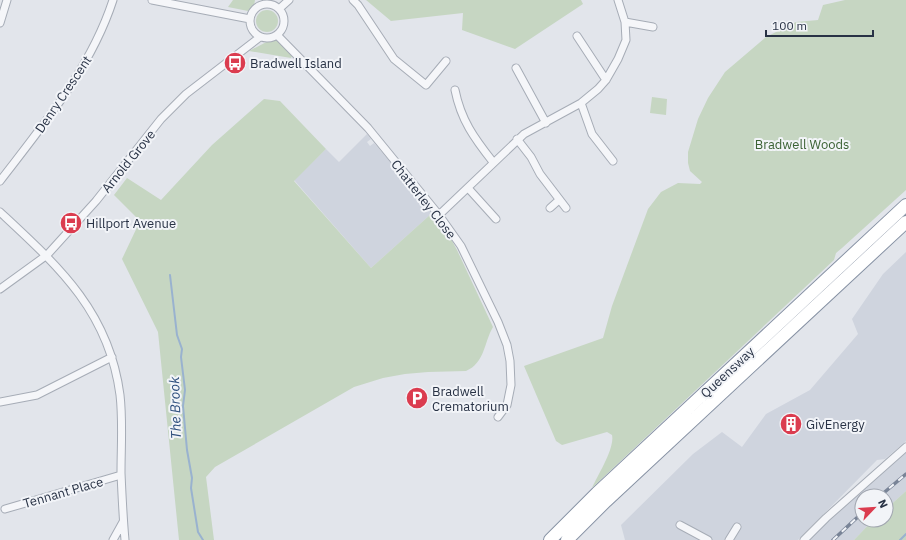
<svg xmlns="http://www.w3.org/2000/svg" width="906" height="540" viewBox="0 0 906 540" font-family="'IBM Plex Sans',sans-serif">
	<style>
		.built { fill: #cfd4de }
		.green { fill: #c6d6c2 }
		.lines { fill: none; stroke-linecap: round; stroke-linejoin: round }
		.stream { stroke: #99b2cf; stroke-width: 2 }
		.street-casing { stroke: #a6acb6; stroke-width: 9 }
		.highway-casing { stroke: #8792a4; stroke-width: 14 }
		.street { stroke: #f5f6f9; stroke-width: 7 }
		.highway { stroke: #fff; stroke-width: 12 }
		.rail-casing { stroke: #798497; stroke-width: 3.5 }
		.rail { stroke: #f2f4f8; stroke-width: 2; stroke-dasharray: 6; stroke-linecap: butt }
		.labels { text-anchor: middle; stroke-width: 4; stroke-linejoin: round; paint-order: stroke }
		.poi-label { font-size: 13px; fill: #283245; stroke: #f2f4f8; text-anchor: start }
		.street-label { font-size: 13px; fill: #283245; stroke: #f2f4f8 }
		.park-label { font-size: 13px; fill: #3b6234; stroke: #f2f4f8 }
		.water-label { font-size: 14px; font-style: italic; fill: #2e4f7d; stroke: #f2f4f8 }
	</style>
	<rect width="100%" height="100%" fill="#e2e5eb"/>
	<path class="built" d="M367,134l4,5 -4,3 3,4 4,-3 58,68 -1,3 -60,54 -77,-88 32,-31 13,13z
		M906,252v189l-21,18 -8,1 -79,80h-173l-4,-15 72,-71 29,-22 20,15 24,-33 44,-24 48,-56 -6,-15 31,-45z
		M906,451v40l-20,18v-13h-24v24h11l-19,20h-45l21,-21z"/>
	<path class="green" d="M233,0h22l-1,6 -2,3 -4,2 -20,-4z
		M366,0h215l2,4 -68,45 -53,-19 1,-17 -72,8z
		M845,0h61v190l-64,58 -6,5 -2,7 -242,228c6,-13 23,-40 20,-53l-5,-3 -45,13 -6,-4 -32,-75 79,-28 9,-32 36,-97 13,-17 17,-9 22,1 2,-2 -12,-11 -2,-8v-11l10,-33 10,-21 17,-26 41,-35 30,-15 22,-2 5,-15z
		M256 21a11 11 0 1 1 22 0a11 11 0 1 1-22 0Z
		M274,38l17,16 1,2 -1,2 -42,-7z
		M652,97l15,2 -1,16 -16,-2z
		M264,99l16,2 46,48 -32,32 77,87 60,-54 20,25 6,11 36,77c-9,15 -8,36 -27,44l-38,1 -23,2 -22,4 -29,9 -139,80 -9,10 8,63h-35l-21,-208 -36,-73 18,-38 -26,-26 13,-17 34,22 51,-55z
		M906,491v49h-52l19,-20h13v-11z"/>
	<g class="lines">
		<path class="stream" d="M170,275l7,60 5,14 -1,8 4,33 -2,16 4,44 5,28 -1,10 7,44 5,8
			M900,540l6,-6"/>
		<g class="street-casing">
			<path id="street" d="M152,0l98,19
				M353,0l5,5 36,54 32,26 20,-24
				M250 21a17 17 0 1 1 34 0a17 17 0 1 1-34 0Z
				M279,9l10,-9
				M625,22l28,5
				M0,23l7,-23
				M277,35l91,93 71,87 22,31 37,76 9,23 3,16 1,24 -4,20 -9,12
				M577,36l29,44
				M516,68l30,55
				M455,90c6,30 19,48 38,72
				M581,103l11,31 21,27
				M517,139l14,18 9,17 26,34
				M0,181c43,-56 91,-113 113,-181
				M468,188l28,31
				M550,208l9,-8
				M0,212c58,54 109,99 120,183 3,26 1,52 1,78 1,23 2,45 4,67
				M439,215l85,-81 57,-31 17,-14 8,-9 12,-21 8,-19 -1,-18 -7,-22
				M0,289l47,-34 49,-54 65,-82 25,-25 74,-57
				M0,402l37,-7 75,-38
				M5,509l116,-34
				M680,525l28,15
				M113,540l10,-18
				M729,540l8,-13
				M804,540l22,-22 80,-71"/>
		</g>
		<g class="highway-casing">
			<path id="highway" d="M550,540l47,-47 309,-288
				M567,540l39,-39 300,-279"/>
		</g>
		<use href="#street" class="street"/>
		<use href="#highway" class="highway"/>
		<g class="rail-casing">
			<path id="rail" d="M880,496l26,-22
				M833,540l29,-27"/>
		</g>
		<use href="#rail" class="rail"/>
	</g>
	<defs>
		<g id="bus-disc" transform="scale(1.15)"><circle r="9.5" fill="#db3c4f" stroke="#f2f4f8"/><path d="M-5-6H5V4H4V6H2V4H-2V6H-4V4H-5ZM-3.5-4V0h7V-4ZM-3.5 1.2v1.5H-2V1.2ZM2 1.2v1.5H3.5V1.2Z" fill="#fff"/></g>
		<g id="parking-disc" transform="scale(1.15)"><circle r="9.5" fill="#db3c4f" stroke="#f2f4f8"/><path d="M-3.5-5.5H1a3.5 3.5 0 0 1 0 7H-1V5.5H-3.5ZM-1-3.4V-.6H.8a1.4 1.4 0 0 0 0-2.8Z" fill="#fff"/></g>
		<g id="building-disc" transform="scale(1.15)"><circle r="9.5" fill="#db3c4f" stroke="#f2f4f8"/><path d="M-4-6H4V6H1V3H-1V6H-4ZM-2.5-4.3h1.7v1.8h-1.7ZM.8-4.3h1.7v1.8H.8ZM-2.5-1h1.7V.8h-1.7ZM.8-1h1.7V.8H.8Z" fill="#fff"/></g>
	</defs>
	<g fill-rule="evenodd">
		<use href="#bus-disc" x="235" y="63"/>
		<use href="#bus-disc" x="71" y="223"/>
		<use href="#parking-disc" x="417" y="398"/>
		<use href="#building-disc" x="791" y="424"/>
	</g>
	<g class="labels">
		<g class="poi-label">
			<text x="250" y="68">Bradwell Island</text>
			<text x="86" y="228">Hillport Avenue</text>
			<text x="432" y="396">Bradwell<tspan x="432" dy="15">Crematorium</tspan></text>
			<text x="806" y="429">GivEnergy</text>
		</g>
		<g class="street-label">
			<text transform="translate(63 94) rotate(-56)" y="5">Denry Crescent</text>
			<text transform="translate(128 161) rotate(-51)" y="5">Arnold Grove</text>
			<text transform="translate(424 199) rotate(52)" y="5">Chatterley Close</text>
			<text transform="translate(727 372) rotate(-43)" y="5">Queensway</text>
			<text transform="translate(63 492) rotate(-16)" y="5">Tennant Place</text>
		</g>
		<g class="park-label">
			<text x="802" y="149">Bradwell Woods</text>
		</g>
		<g class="water-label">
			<text transform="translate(175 408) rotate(-92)" y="5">The Brook</text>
		</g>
	</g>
	<g transform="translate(874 508) rotate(65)"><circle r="19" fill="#f2f4f8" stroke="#a1a6b0"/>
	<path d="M0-3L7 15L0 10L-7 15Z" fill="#db3c4f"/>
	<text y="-6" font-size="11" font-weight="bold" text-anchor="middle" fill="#283245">N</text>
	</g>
	<path d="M766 30v6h107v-6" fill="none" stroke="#283245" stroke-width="2"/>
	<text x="772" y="30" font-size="12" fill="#283245" stroke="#f2f4f8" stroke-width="3" paint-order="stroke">100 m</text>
</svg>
